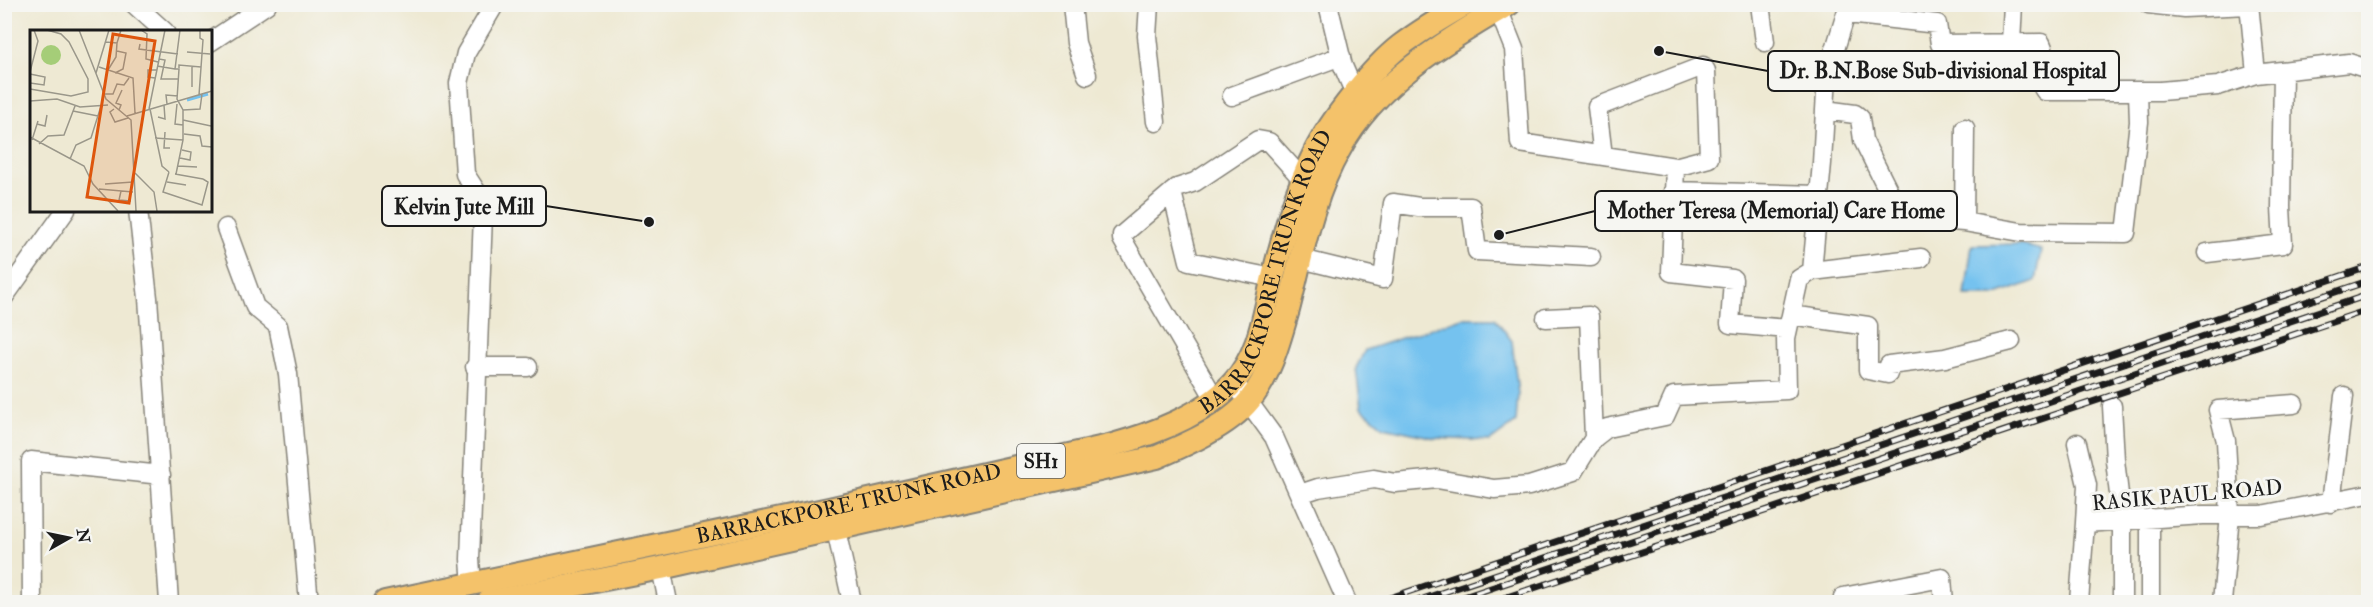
<svg xmlns="http://www.w3.org/2000/svg" width="2373" height="607" viewBox="0 0 2373 607" font-family="'IM FELL Double Pica',serif">
	<style>
		.water { fill: #74c2ef; stroke: #486f86; stroke-width: 1.5 }
		.lines { fill: none; stroke-linecap: round; stroke-linejoin: round }
		.minor-casing { stroke: #858278; stroke-width: 21 }
		.major-casing { stroke: #858278; stroke-width: 26 }
		.minor { stroke: #fff; stroke-width: 18 }
		.major { stroke: #f4c26a; stroke-width: 22 }
		.rail-casing { stroke: #1c1c1c; stroke-width: 7 }
		.rail { stroke: #f6f6f2; stroke-width: 4.5; stroke-dasharray: 14; stroke-linecap: butt }
		.labels { text-anchor: middle; stroke-width: 6; stroke-linejoin: round; paint-order: stroke }
		.shield { fill: #f6f6f2; stroke: #5d5d5c; stroke-width: 1.5 }
		.shield-label { font-size: 20px; font-weight: bold; fill: #1c1c1c }
		.street-label { font-size: 21px; fill: #1c1c1c; stroke: #f6f6f2 }
		.inset-river { fill: none; stroke: #74c2ef; stroke-width: 3 }
		.inset-road { fill: none; stroke: #9a978a; stroke-width: 1.5 }
		.view { fill: #de560d; fill-opacity: 0.15; stroke: #de560d; stroke-width: 3 }
		.inset-edge { fill: none; stroke: #1c1c1c; stroke-width: 3 }
		.leader { fill: none; stroke: #1c1c1c; stroke-width: 2 }
		.callout-dot { fill: #1c1c1c; stroke: #f6f6f2; stroke-width: 2 }
		.callout { fill: #f6f6f2; stroke: #1c1c1c; stroke-width: 2 }
		.callout-label { font-size: 22px; text-anchor: middle; font-weight: bold; fill: #1c1c1c }
	</style>
	<rect width="100%" height="100%" fill="#f6f6f2"/>
	<filter id="ink" filterUnits="userSpaceOnUse"><feTurbulence type="fractalNoise" baseFrequency=".0167" numOctaves="2"/><feDisplacementMap in="SourceGraphic" scale="12" xChannelSelector="R" yChannelSelector="G"/><feConvolveMatrix kernelMatrix="1 2 1 2 8 2 1 2 1" color-interpolation-filters="sRGB"/></filter>
	<filter id="wash" filterUnits="userSpaceOnUse"><feTurbulence type="fractalNoise" baseFrequency=".008" numOctaves="4" result="noise"/><feDisplacementMap in="SourceGraphic" scale="24" xChannelSelector="R" yChannelSelector="G"/><feGaussianBlur stdDeviation="1.35" result="paint"/><feColorMatrix in="noise" values="0 0 0 0 0 0 0 0 0 0 0 0 0 0 0 0 0 1.4 0 .05"/><feComposite in="paint" operator="in"/></filter>
	<g filter="url(#wash)">
		<rect width="100%" height="100%" fill="#eee9d3"/>
		<path class="water" d="M2020,244l21,6 -6,31 -41,15h-29l7,-51z
			M1462,318h33l17,23 6,53 -2,28 -26,19 -55,-3 -51,-11 -23,-19 -5,-40 9,-18z"/>
	</g>
	<g filter="url(#ink)">
		<g class="lines">
			<g class="minor-casing">
				<path id="minor" d="M134,4l31,28
					M1072,4l4,39 11,32
					M1149,4l-2,32 9,86
					M1328,4l15,62 12,28
					M1760,4l5,38
					M2148,4l36,4 65,-3
					M2249,4l7,70 93,-11 19,6
					M1499,11l15,38 6,94 155,24 -4,105 62,7 -3,45 58,5
					M1848,14l89,10 3,20 101,-1 2,5v40l2,3h115l58,-5 38,-12
					M210,42l57,-38
					M2011,43l2,-39
					M1232,96l109,-40
					M1825,110l30,4 5,4 3,22 27,54 6,23 68,5 57,10 105,1 13,-111 -1,-30
					M1603,156l-6,-49 106,-41 3,5 3,87 -34,9
					M1673,191l146,4
					M1172,192l17,69 84,17
					M138,210l10,88 21,304
					M1964,222l1,-94
					M226,228l29,79 23,19 10,48 21,228
					M2207,253l76,-9 -2,-37 2,-136
					M1301,259l82,20 10,-76 26,4h52l6,44 114,6
					M1812,271l109,-13
					M4,297l62,-87
					M1791,315l77,11v44l20,4 1,-9 56,-7 66,-17
					M1546,318l43,-2 5,122
					M475,367h53
					M1234,382l40,55 73,165
					M1215,399l-93,-160v-4l55,-47 18,-6 63,-42 11,2 34,38
					M2112,406l3,54 7,60v82
					M2077,443l10,42 -2,38
					M1300,494l18,-6 56,-9 21,4 42,-4 57,10 35,-3 44,-14 21,-34 13,-10 58,-12 9,-20 113,-6 -1,-52 13,-59 13,-8 10,-108 5,-88 22,-71
					M2331,503l13,-107
					M836,530l16,72
					M661,568l7,34
					M472,585l-2,-26 13,-344 -5,-21 -13,-20 -6,-91 7,-30 29,-49
					M32,602l-1,-141 130,14
					M1843,602v-5l99,-19 2,24
					M2079,602l6,-79 118,-8h58l107,-21
					M2150,602v-84
					M2222,602l8,-87 -4,-74 -8,-31 76,-6"/>
			</g>
			<g class="major-casing">
				<g id="major">
					<path id="s1" d="M385,602l444,-93 280,-63c41,-11 95,-31 124,-63 27,-29 31,-69 40,-106 10,-40 23,-88 42,-125 15,-31 58,-85 85,-106 21,-16 43,-29 66,-42"/>
					<path d="M488,602l173,-34 496,-111c28,-12 72,-31 92,-56 21,-25 30,-60 39,-91 14,-54 23,-111 51,-160 36,-67 106,-109 170,-146"/>
				</g>
			</g>
			<use href="#minor" class="minor"/>
			<use href="#major" class="major"/>
			<g class="rail-casing">
				<path id="rail" d="M1378,602l990,-335
					M1414,602l954,-321
					M1449,602l919,-307
					M1492,602l876,-292"/>
			</g>
			<use href="#rail" class="rail"/>
		</g>
	</g>
	<g class="labels">
		<rect class="shield" x="1017" y="444" width="48" height="34" rx="4.5"/>
		<g class="shield-label">
			<text x="1041" y="468">SH1</text>
		</g>
		<g class="street-label">
			<text dy="7" stroke="none"><textPath href="#s1" startOffset="996">BARRACKPORE TRUNK ROAD</textPath></text>
			<text transform="translate(2187 495) rotate(-5)" y="7">RASIK PAUL ROAD</text>
			<text dy="7" stroke="none"><textPath href="#s1" startOffset="474">BARRACKPORE TRUNK ROAD</textPath></text>
		</g>
	</g>
	<g transform="translate(30 30)">
		<rect width="182" height="182" fill="#eee9d3"/>
		<path d="M11 25a10 10 0 1 1 20 0a10 10 0 1 1-20 0Z" fill="#a5cd78"/>
		<path class="inset-river" d="M157,70l21,-6"/>
		<path class="inset-road" d="M49,0l27,69 25,21 5,91M111,0l6,4 -1,25 12,3M75,12l12,1 4,-13M110,14l-1,5 39,5M157,22l23,2M129,29l6,1 -4,19h18M127,36l18,3M162,36v21M69,37l34,11 2,35M149,38v-3l22,2M78,40l8,-13 1,-14M0,42l8,-31 -4,-11M66,43l13,-43M85,43l8,-4 3,-16 -9,-2M0,44l15,3 -1,8 -14,-2M125,48l-7,-1v-7h9M0,59l41,7 17,-4v-13l-19,-37 -8,-8 -14,-4M74,64h9l4,-10 7,1 5,-7M169,65l4,-55 -3,-2v-8M0,71l27,-2 23,8 28,-2M137,74l-1,-9 12,1M147,74l-2,20 8,1M84,79l-4,3 5,10 13,-4M119,79l16,-79M120,79l12,57 7,6M89,80l2,-5 -5,-2 6,-13M153,80l17,-1 2,-15M43,81l25,5M97,86l85,-25M128,87l7,2 -1,-14M153,90l28,6M7,94l8,2 2,-11M135,102l-1,16h6M154,104l16,2 2,10 10,1M0,107l54,29 9,18 25,27M125,108l28,2M2,110l6,-19M9,114l9,-8 16,-1 11,-29M150,128l10,2 1,-8 -9,-2M40,129l6,-14 15,-7 10,-32M148,136l19,1M139,142l-6,20 39,13 6,-23 -5,-3M105,143l19,19 3,19M145,144l28,5M146,144l7,-34v-30l-6,-11 2,-30h-4l5,-39M137,152l19,3M75,154l28,-2M69,159l34,3M91,161l-2,9 12,1"/>
		<path class="view" d="M83,4l42,7 -26,162 -42,-6z"/>
		<rect width="182" height="182" class="inset-edge"/>
	</g>
	<path class="leader" d="M1659 51L1768 71M649 222L546 206M1499 235L1595 211"/>
	<g class="callout-dot">
		<circle cx="1659" cy="51" r="6"/>
		<circle cx="649" cy="222" r="6"/>
		<circle cx="1499" cy="235" r="6"/>
	</g>
	<g class="callout">
		<rect x="1768" y="51" width="351" height="40" rx="6"/>
		<rect x="382" y="186" width="164" height="40" rx="6"/>
		<rect x="1595" y="191" width="362" height="40" rx="6"/>
	</g>
	<g class="callout-label">
		<text x="1943" y="78">Dr. B.N.Bose Sub-divisional Hospital</text>
		<text x="464" y="214">Kelvin Jute Mill</text>
		<text x="1776" y="218">Mother Teresa (Memorial) Care Home</text>
	</g>
	<rect width="2373" height="607" fill="none" stroke="#f6f6f2" stroke-width="24"/>
	<g transform="translate(69 538) rotate(81)" stroke="#f6f6f2" stroke-width="4.5" paint-order="stroke">
	<path d="M0-4.5L10 22L0 15L-10 22Z" fill="#1c1c1c"/>
	<text y="-9" font-size="16" font-weight="bold" text-anchor="middle" fill="#1c1c1c">N</text>
	</g>
</svg>
